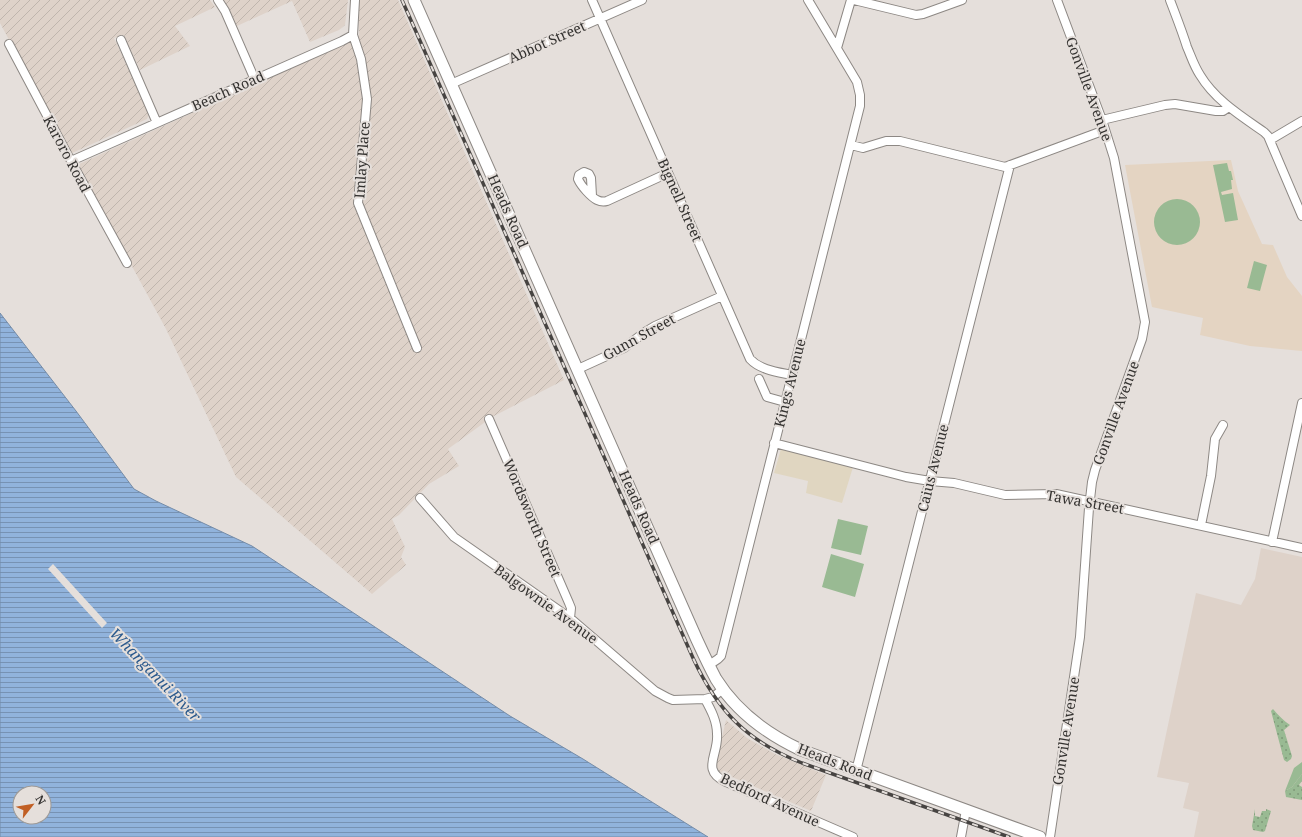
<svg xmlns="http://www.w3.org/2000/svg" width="1302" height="837" viewBox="0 0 1302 837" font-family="'Noto Serif',serif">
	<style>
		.commercial { fill: #e0d6c1 }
		.industrial { fill: url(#industrial-furrows) }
		.education { fill: #e4d4c2 }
		.built { fill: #ded2c9 }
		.grass { fill: url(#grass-dots) }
		.garden { fill: #99ba93 }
		.water { fill: url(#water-rules); stroke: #758ca8; fill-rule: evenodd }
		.pier { fill: #e5dfdb }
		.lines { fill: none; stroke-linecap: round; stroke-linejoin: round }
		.minor-casing { stroke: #8d8884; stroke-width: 10 }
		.major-casing { stroke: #8d8884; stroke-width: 13 }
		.minor { stroke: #fff; stroke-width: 8 }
		.major { stroke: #fff; stroke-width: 11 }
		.rail-casing { stroke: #474442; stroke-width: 3.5 }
		.rail { stroke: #e5dfdb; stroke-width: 2; stroke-dasharray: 6; stroke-linecap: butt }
		.labels { text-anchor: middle; stroke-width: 4; stroke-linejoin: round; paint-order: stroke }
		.street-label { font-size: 14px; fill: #343230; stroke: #e5dfdb }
		.water-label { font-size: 15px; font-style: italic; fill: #2a598d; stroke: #e5dfdb }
	</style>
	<defs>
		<pattern id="industrial-furrows" width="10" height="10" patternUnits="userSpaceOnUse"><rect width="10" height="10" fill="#ded2c9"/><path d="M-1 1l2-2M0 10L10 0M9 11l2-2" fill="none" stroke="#bfb5ad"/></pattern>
		<pattern id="grass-dots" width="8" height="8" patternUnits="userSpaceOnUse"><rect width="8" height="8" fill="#99ba93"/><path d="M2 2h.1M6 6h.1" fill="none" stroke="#7e9878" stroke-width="1.8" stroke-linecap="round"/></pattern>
		<pattern id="water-rules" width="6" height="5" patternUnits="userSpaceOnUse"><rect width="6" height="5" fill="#91b3dc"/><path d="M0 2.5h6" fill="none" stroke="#7792b3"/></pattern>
	</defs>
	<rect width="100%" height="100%" fill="#e5dfdb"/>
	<path class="commercial" d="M781,449l72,18 -11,36 -36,-10 2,-12 -34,-8z"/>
	<path class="industrial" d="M0,0h210l5,7 -40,19 15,20 -50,24 -16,-35 -10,3 35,76 -2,5 -77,35 -70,-131z
		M224,0h124l-3,25 -6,5 -29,12 -18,-41 -55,25z
		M359,0h39l166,380 -72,37 -44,32 11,17 -30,18 -30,31 -7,4 13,28 -4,10 5,8 -34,29 -136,-117 -70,-148 -89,-164 264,-119 18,-10z
		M726,720l21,18 28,16 51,21 -15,36 -93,-40 -2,-8z"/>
	<path class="education" d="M1231,160l7,31 24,53 11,1 14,32 15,19v55l-52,-5 -50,-11 3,-17 -51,-11 -27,-142z"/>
	<path class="built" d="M1261,548l41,9v280h-108l5,-25 -16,-4 6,-25 -32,-6 39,-184 45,12 14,-26z"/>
	<path class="grass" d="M1273,709c5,6 11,12 17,16l-6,5 8,26 -1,3 -4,3 -3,-2 -13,-49z
		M1302,774v7l-3,4 3,2v13l-16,-3 -1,-6 7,-4z
		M1255,809v7l5,1 2,-6h4v-2l5,2 -6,20 -2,1 -10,-2 -1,-4z"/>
	<path class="garden" d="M1227,163l2,8h2l2,9h-2l1,9 -11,3 1,3 11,-2 5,27 -13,2 -12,-57z
		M1154 222a23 23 0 1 1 46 0a23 23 0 1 1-46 0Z
		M1254,261l13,4 -7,26 -13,-3z
		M838,519l30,7 -7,29 -30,-7z
		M831,554l33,10 -9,33 -33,-10z
		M1302,762v12l-10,13 -7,4 9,-23z"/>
	<path class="water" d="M0,313l76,98 58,78 22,12 96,45 258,170 73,43 125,78h-708zM20,793h24v24h-24z"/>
	<path class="pier" d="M53,564l54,59 -5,5 -54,-59z"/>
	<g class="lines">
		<g class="minor-casing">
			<path id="minor" d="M218,0l7,11 30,69
				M355,0l-2,35 8,24 6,40 -9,104 59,145
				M592,0l158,359c10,11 28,13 42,16
				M854,0l62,15 7,-1 39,-14
				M1170,0c6,16 12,31 17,47 4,9 7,19 13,28 15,25 41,41 64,57l4,4 34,80
				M121,40l36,83
				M9,44l62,117 56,102
				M837,48l14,-48
				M451,84l191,-84
				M1102,120l63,-15 10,-1 41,7h7l6,-4
				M1270,140l32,-19
				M851,145l12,3 23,-7h14l105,26 100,-37
				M71,161l271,-120 11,-6
				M592,196l-1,-18 -2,-4 -5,-2 -5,3 -1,4c3,7 13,18 19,21 4,2 7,2 10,1l61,-28
				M578,369l46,-21 21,-16 10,-6 67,-30
				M759,379l8,18 18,5
				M489,419l80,184 2,5 -1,10
				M774,443l132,34 24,4 24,2 51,12 51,-1 246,54
				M420,498l34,39 116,81 85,73 13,7 5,2 32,-1 8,-2 10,-8
				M1201,525l10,-49 4,-37 8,-14
				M1272,542l30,-139
				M709,665l9,-6 3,-3 139,-550v-11l-3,-13 -49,-82
				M705,699c6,11 12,22 12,35 2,21 -17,36 9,48l127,55
				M856,771l154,-606
				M961,837l5,-27
				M1050,837l30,-200 9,-129 3,-26 3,-12 47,-131 3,-17 -31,-164 -12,-38 -45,-120"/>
		</g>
		<g class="major-casing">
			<path id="major" d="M414,0l283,640c6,13 12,26 19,39 20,32 51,55 85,71l239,87"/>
		</g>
		<use href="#minor" class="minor"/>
		<use href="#major" class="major"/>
		<g class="rail-casing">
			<path id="rail" d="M402,0l291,658c25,54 54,83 109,105l207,74"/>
		</g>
		<use href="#rail" class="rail"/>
	</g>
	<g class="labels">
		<g class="street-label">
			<text transform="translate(547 42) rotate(-24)" y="5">Abbot Street</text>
			<text transform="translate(1089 89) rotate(70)" y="5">Gonville Avenue</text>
			<text transform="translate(228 91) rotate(-24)" y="5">Beach Road</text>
			<text transform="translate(67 154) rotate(62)" y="5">Karoro Road</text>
			<text transform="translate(362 160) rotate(-86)" y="5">Imlay Place</text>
			<text transform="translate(680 200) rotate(66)" y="5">Bignell Street</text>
			<text transform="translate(508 211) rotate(66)" y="5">Heads Road</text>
			<text transform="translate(639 337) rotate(-29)" y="5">Gunn Street</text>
			<text transform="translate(790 383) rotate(-76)" y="5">Kings Avenue</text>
			<text transform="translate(1116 413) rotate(-70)" y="5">Gonville Avenue</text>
			<text transform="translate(933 468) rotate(-76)" y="5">Caius Avenue</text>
			<text transform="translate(1085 502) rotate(10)" y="5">Tawa Street</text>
			<text transform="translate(639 507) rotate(66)" y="5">Heads Road</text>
			<text transform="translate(532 518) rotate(67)" y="5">Wordsworth Street</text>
			<text transform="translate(546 604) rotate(36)" y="5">Balgownie Avenue</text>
			<text transform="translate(1066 731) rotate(-81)" y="5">Gonville Avenue</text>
			<text transform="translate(835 762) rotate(21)" y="5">Heads Road</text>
			<text transform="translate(770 800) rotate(25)" y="5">Bedford Avenue</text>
		</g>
		<g class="water-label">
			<text transform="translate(155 675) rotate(46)" y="5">Whanganui River</text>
		</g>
	</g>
	<g transform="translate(32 805) rotate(59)"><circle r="19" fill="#e5dfdb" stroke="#9e9a97"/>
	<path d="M0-3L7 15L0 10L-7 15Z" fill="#c15f24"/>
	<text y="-6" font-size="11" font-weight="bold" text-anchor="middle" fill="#343230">N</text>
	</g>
</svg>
